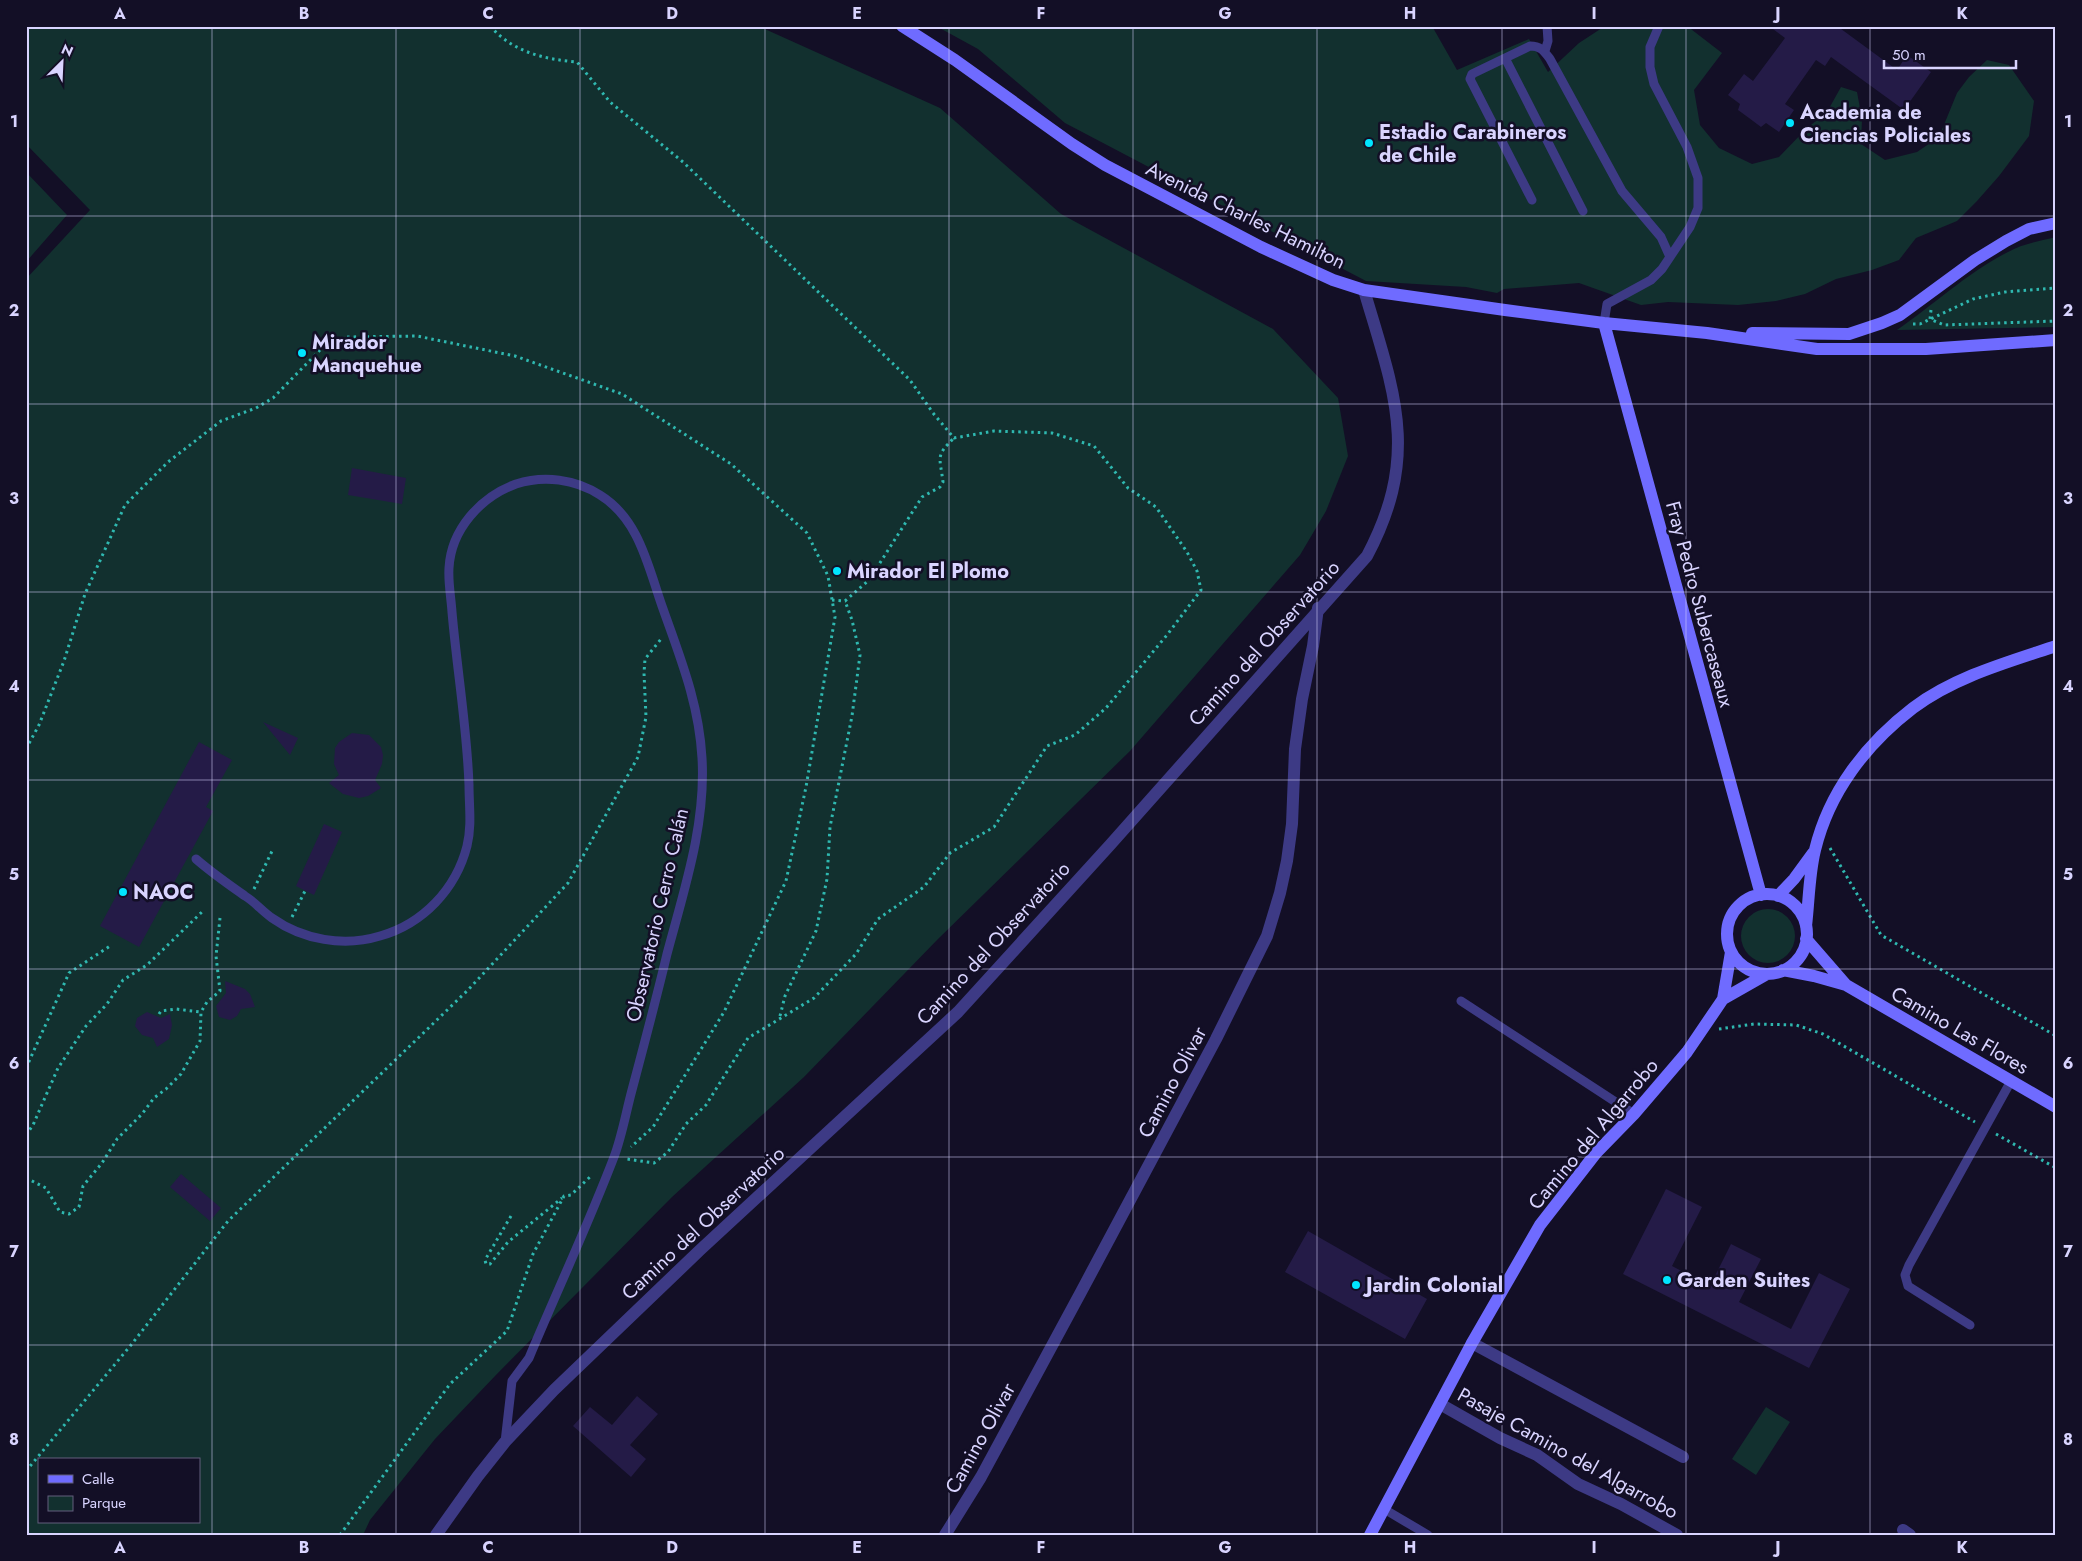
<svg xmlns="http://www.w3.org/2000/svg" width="2082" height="1561" viewBox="0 0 2082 1561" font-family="Jost,sans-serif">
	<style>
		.green { fill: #12302f; fill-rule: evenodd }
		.building { fill: #241b47 }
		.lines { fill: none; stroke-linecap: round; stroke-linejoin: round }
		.path { stroke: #2fb8b0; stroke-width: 3; stroke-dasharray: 2.5 4; stroke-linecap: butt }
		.lane { stroke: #3d3a85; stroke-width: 9 }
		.street { stroke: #3d3a85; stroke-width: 12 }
		.secondary { stroke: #6f6bff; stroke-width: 12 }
		.grid { fill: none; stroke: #d9d4ff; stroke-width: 1; stroke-opacity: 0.55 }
		.poi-dot { fill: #00e5ff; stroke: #130f26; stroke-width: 2 }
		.labels { text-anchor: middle; stroke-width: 5; stroke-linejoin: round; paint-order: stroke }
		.poi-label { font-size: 20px; font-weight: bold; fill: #d9d4ff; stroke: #130f26; text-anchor: start }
		.street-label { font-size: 20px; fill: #d9d4ff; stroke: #130f26 }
		.neatline { fill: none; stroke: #d9d4ff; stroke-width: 2 }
		.grid-label { font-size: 16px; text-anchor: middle; font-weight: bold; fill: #d9d4ff }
	</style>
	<rect width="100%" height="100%" fill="#130f26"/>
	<path class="green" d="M33,26h725l182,82 121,106 212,115 65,69 10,58 -22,55 -26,44 -170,196 -192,188 -134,138 -132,120 -177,179 -60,63 -65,81 -7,15h-337v-1256l64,-69 -64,-66v-112zM39,1460h160v62h-160z
		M936,26h496l25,44 72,-31 19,33 31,-29 26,-17h82l35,27 -28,37 6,35 19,23 33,16 27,-7 27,-28 21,-17 14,-25 16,5 5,27 -1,25 24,16 32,-8 22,-15 18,-44 12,-16 18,-17 22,5 25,36 -5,35 -30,40 -22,25 -20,20 -41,17 -17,22 -27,10 -36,9 -31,15 -29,7 -38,4 -70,-3 -27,3 -62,-22 -75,6 -7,4 -31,-6 -100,-6 -301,-158 -87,-74z
		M26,172l41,43 -41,47z
		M2056,237v90l-159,3c35,-24 74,-60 111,-78 14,-8 32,-11 48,-15z
		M1741 936a27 27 0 1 1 54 0a27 27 0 1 1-54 0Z
		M1766,1407l24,15 -34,53 -24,-16z"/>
	<path class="building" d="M1769,26h68l60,44 10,-15 24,17 -27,38 -73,-53 -6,9 -9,-6 -31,44 9,6 -15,22 -13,-9 -5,4 -12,-9 -11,-8 2,-6 -12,-9 16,-21 9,7 32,-43z
		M352,468l54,10 -4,26 -54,-9z
		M263,722l35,16 -8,17z
		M352,733l17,2 12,12 2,8 -1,9 -7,16 6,8 -13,8 -9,2 -16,-4 -14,-11 10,-8 -5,-11 1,-16 4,-6z
		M199,742l33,18 -26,47 7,4 -74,136 -39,-21z
		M324,824l18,8 -28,63 -18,-9z
		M225,981l20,8 5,5 5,13 -14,2 -4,7 -7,4 -11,-3 -3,-11 10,-13z
		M147,1012l14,6 9,-4 2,11 -3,14 -12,8 -4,-9 -11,-3 -7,-9 2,-8z
		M181,1174l40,34 -11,13 -40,-34z
		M1666,1189l36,18 -30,59 38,20 21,-42 30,15 -22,43 52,27 28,-56 31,16 -41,79 -186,-94z
		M1308,1231l119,68 -22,40 -120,-67z
		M637,1396l21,18 -28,31 16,14 -15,18 -58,-51 17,-19 22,18z"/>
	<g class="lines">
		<path class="path" d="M490,26c23,26 53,33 87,36l33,40 73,60 227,218 23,33 21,25 40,-7 58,2 42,13 34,42 28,19 31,45 10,19 4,19 -34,45 -61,73 -31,27 -28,11 -53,81 -44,26 -26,34 -46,32 -22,35 -42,44 -66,40 -42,67 -20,19 -18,28 -14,11 -27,-4
			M1931,310l-1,9 14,6 112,-4
			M1913,324h7l53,-25 32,-7 51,-4
			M832,600l13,1 24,-21 53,-83 18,-10 3,-5c-3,-25 -8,-26 11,-44
			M26,749l13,-24 25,-64 21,-67 40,-89 43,-43 53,-41 35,-13 17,-10 47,-48 26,-13 71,-1 98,20 107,38 109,70 76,69 21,43 7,41 -29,170 -20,94 -62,131 -71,115 -22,20
			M1830,848l51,87 175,101
			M254,889l19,-40
			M292,917l13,-26
			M159,1014l2,-3 15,-2 25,3
			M780,1016l5,-20 31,-65 11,-52 3,-52 22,-111 8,-61 -8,-35 -7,-19
			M1719,1029l35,-5 42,1 27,9 152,88
			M26,1068l43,-95 41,-27
			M1996,1134l60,34
			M26,1135l7,-10 25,-57 28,-42 21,-22 16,-24 24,-15 57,-55
			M26,1178l20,10 14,24 9,2 10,-7 4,-21 19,-23 15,-24 25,-25 12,-16 12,-9 15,-15 19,-33 1,-29 6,-10 13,-11 -4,-35 4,-38
			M511,1216l-26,44 1,4h4l18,-22 54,-44
			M26,1471l105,-126 97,-124 240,-231 100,-107 70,-126 8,-40 -2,-44 1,-14 16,-20
			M340,1535l110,-151 57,-53 26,-77 31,-58 7,-1 21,-20"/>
		<path class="lane" d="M1545,51l3,-10 -1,-15
			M1505,58l78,153
			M1532,200l-62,-121 2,-5 58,-28c11,0 14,5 20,13l72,132 39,46 9,20
			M1604,323l3,-19 44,-24 11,-11 28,-42 8,-19v-30l-11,-31 -33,-63 -4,-17v-20l9,-21
			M196,859c16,14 32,25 49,37 10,6 17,15 27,22 31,22 72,29 108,18 43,-12 76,-47 87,-90 5,-20 2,-40 2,-61 -2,-58 -12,-115 -17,-173 -1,-15 -4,-30 -3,-44 2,-38 31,-71 67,-84 28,-9 59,-5 84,11 39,24 48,71 62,111 18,51 37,97 40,152 4,67 -18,132 -35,196 -11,46 -23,91 -35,136 -6,22 -10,46 -18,67 -26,68 -57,134 -85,201l-17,23 -7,61
			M1461,1001l173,113
			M1970,1325l-62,-39 -3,-11 4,-10 102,-184
			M1384,1509l44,26"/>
		<path class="street" d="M1472,1343l211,114
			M1440,1404l60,34 37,17 41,29 43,20 56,31
			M1903,1530l7,5
			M436,1535l42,-59 27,-34 49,-52 146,-140 258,-238 152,-167 257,-289c54,-102 27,-164 -3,-266
			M945,1535l36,-58 100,-185 135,-253 51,-103 13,-43 7,-32 5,-37 3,-75 7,-50 11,-53 5,-38"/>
		<path class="secondary" d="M902,26l53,34 117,84 33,21 156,82 72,33 31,10 141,20 99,13 103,10 110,16h109l130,-9
			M1604,323l157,572
			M1752,333l97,1 33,-11 18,-8 75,-55 31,-19 23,-12 27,-6
			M1727 934a40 40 0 1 1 80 0a40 40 0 1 1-80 0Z
			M1778,896l16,-17 19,-26
			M1806,926c3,-25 3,-52 9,-76 14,-58 51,-106 98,-142 41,-31 95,-46 143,-62
			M1806,939l40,46
			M1783,970l31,6 32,9 210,122
			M1723,999l44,-25
			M1370,1535l102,-192 68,-118 56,-72 38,-39 53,-62 36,-53 8,-47"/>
	</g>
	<path class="grid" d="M212,26v1509M396,26v1509M580,26v1509M765,26v1509M949,26v1509M1133,26v1509M1317,26v1509M1502,26v1509M1686,26v1509M1870,26v1509M26,216h2030M26,404h2030M26,592h2030M26,780h2030M26,969h2030M26,1157h2030M26,1345h2030"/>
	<g class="poi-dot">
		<circle cx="1790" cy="123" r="5"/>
		<circle cx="1369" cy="143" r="5"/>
		<circle cx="302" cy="353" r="5"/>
		<circle cx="837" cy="571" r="5"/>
		<circle cx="123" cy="892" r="5"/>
		<circle cx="1667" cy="1280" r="5"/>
		<circle cx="1356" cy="1285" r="5"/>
	</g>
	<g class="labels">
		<g class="poi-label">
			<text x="1800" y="119">Academia de<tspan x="1800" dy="23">Ciencias Policiales</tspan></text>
			<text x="1379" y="139">Estadio Carabineros<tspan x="1379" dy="23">de Chile</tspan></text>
			<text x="312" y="349">Mirador<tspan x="312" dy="23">Manquehue</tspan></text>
			<text x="847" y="578">Mirador El Plomo</text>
			<text x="133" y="899">NAOC</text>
			<text x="1677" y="1287">Garden Suites</text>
			<text x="1366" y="1292">Jardin Colonial</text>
		</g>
		<g class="street-label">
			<text transform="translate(1246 215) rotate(26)" y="7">Avenida Charles Hamilton</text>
			<text transform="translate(1700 604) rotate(75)" y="7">Fray Pedro Subercaseaux</text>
			<text transform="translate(1264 643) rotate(-48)" y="7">Camino del Observatorio</text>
			<text transform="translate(657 915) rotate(-77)" y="7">Observatorio Cerro Calán</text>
			<text transform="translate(993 943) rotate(-47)" y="7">Camino del Observatorio</text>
			<text transform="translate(1960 1030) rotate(30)" y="7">Camino Las Flores</text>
			<text transform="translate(1172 1082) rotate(-62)" y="7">Camino Olivar</text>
			<text transform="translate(1593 1134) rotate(-50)" y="7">Camino del Algarrobo</text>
			<text transform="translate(703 1223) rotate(-43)" y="7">Camino del Observatorio</text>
			<text transform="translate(980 1438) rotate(-61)" y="7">Camino Olivar</text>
			<text transform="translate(1568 1453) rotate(29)" y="7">Pasaje Camino del Algarrobo</text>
		</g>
	</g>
	<rect width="2082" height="1561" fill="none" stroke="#130f26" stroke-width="55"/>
	<rect x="38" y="1458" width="162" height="65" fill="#130f26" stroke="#625e7d"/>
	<rect x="48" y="1475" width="25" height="8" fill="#6f6bff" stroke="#625e7d"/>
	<text x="82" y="1484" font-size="15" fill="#d9d4ff">Calle</text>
	<rect x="48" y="1496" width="25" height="15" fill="#12302f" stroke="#625e7d"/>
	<text x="82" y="1508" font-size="15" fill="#d9d4ff">Parque</text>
	<g transform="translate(62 62) rotate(24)" stroke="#130f26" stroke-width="4" paint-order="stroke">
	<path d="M0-4L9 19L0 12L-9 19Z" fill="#d9d4ff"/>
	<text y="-8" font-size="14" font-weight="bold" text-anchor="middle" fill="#d9d4ff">N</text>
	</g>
	<path d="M1884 60v8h132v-8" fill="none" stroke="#d9d4ff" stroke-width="2.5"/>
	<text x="1892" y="60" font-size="15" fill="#d9d4ff" stroke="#130f26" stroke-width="4" paint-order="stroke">50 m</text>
	<rect x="28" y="28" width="2026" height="1506" class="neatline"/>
	<g class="grid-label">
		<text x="120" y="19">A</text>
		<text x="304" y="19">B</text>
		<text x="488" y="19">C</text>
		<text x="672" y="19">D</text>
		<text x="857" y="19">E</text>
		<text x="1041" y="19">F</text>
		<text x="1225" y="19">G</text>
		<text x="1410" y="19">H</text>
		<text x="1594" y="19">I</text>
		<text x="1778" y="19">J</text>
		<text x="1962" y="19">K</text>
		<text x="14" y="127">1</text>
		<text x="2068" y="127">1</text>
		<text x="14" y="316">2</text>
		<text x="2068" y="316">2</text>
		<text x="14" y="504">3</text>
		<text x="2068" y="504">3</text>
		<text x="14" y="692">4</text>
		<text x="2068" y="692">4</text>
		<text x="14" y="880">5</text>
		<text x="2068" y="880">5</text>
		<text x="14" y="1069">6</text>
		<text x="2068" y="1069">6</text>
		<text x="14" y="1257">7</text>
		<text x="2068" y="1257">7</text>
		<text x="14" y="1445">8</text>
		<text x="2068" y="1445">8</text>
		<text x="120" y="1553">A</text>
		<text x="304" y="1553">B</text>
		<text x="488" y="1553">C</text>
		<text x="672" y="1553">D</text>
		<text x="857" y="1553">E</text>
		<text x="1041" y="1553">F</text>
		<text x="1225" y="1553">G</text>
		<text x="1410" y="1553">H</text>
		<text x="1594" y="1553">I</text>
		<text x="1778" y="1553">J</text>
		<text x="1962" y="1553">K</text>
	</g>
</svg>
